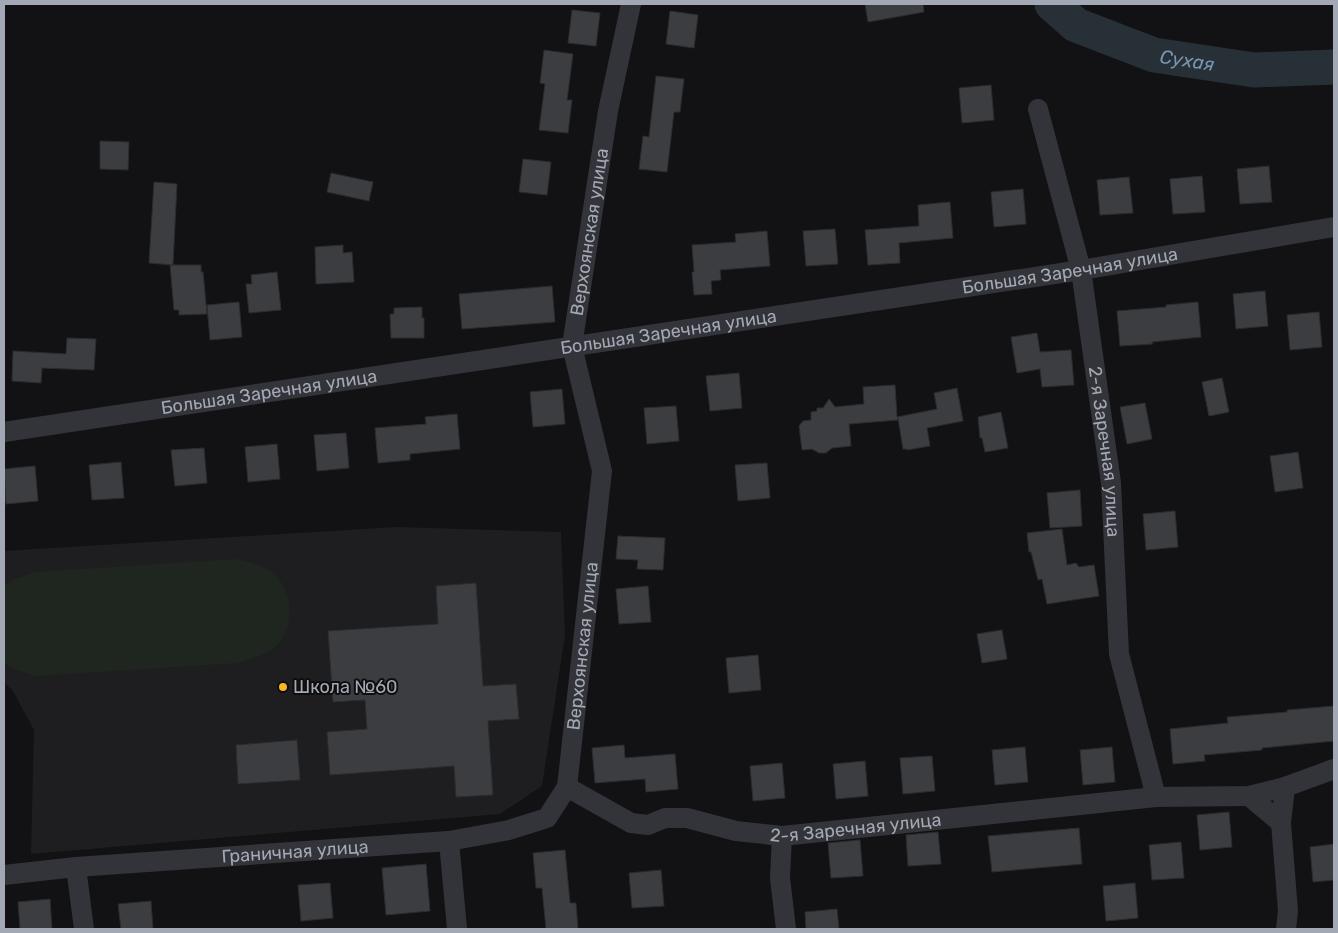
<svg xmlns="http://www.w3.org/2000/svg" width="1338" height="933" viewBox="0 0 1338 933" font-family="Rubik,sans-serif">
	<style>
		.built { fill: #1e1e21 }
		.green { fill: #1e261f }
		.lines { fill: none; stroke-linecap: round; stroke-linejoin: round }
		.river { stroke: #283037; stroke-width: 35 }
		.building { fill: #3c3d41; stroke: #2c2c30 }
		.minor { stroke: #333439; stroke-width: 20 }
		.poi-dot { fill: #f6b627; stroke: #0d0d0e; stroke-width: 2 }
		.labels { text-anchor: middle; stroke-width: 4; stroke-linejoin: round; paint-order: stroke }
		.street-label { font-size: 18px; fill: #a3a8b5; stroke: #0d0d0e }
		.poi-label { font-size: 18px; fill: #a3a8b5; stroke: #0d0d0e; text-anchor: start }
		.water-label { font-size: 19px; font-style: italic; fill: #7895b1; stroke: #0d0d0e }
	</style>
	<rect width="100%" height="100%" fill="#121214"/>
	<path class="built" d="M397,527l164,5 4,103 -23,151 -42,28 -469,40 3,-124 -21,-39 -9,-9v-131z"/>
	<path class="green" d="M238,559c10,3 23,5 32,12 22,15 26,51 9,72 -10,12 -27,15 -41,20l-202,13 -21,-7 -11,-6v-77l11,-7 21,-7z"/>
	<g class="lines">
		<path class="river" id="s1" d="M1052,4l24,21 78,30 100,15 80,-3"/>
	</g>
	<path class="building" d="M865,4h58l1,8 -56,10z
		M572,10l28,3 -4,33 -28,-3z
		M670,11l28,4 -4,33 -28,-4z
		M544,50l29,4 -6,46h5l-4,33 -29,-3 6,-46 -5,-1z
		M656,76l28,3 -4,33h-6l-7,60 -28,-3 4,-33 6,1z
		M991,85l3,35 -32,3 -3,-35z
		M100,141l29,1 -1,28 -28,-1z
		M523,159l28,3 -4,33 -28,-3z
		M1269,166l3,36 -32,2 -3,-35z
		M331,173l42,9 -4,19 -42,-9z
		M1202,176l3,36 -32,2 -3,-35z
		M1129,177l4,36 -33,2 -3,-35z
		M154,182l23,2 -4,81 -24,-2z
		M1023,189l3,35 -32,3 -3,-35z
		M950,202l3,36 -54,5 1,20 -32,2 -3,-35 54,-4 -1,-21z
		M835,229l3,35 -32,2 -3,-35z
		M767,231l3,35 -50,4 1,10 -10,1 1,13 -18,1 -2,-23h2l-2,-27 44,-3 -1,-8z
		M343,245v8l9,-1 2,30 -38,2 -1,-37z
		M170,265h31v7h2l4,42 -28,1v-5h-5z
		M277,272l4,38 -32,3 -3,-29h6l-1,-9z
		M552,286l3,36 -93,7 -3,-35z
		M1265,291l3,35 -32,3 -3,-35z
		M239,302l3,35 -32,3 -3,-35z
		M1198,302l3,35 -49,5 1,2 -33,2 -3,-35 49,-4v-2z
		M422,307v11h2v20h-33l-1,-24h4v-6z
		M1319,312l3,35 -32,3 -3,-35z
		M1037,333l3,19 31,-2 3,35 -32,2 -2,-18 -23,4 -6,-36z
		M67,338l29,1 -2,31 -52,-2 -1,15 -29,-2 1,-30 53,3z
		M739,373l3,35 -32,3 -4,-35z
		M1222,378l7,34 -20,4 -7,-34z
		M895,385l2,32 40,-8 -3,-16 23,-5 6,33 -36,7 3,18 -23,4v-1h-4l-5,-31v2l-49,4 2,22 -19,2 -6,5h-7l-7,-4 -10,1 -3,-24 4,-5 8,-1v-8l6,-1v-3h6l6,-9 6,8 29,-3 -1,-17z
		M562,389l3,35 -32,3 -3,-35z
		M1145,403l7,36 -25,5 -7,-37z
		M676,406l3,35 -32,3 -3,-36z
		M1001,412l7,36 -23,4 -3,-14h-2l-2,-21z
		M457,414l3,35 -50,5v6l-32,3 -3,-35 51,-4 -1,-7z
		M346,433l3,35 -32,3 -3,-36z
		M277,444l3,35 -32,3 -3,-35z
		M204,448l3,35 -32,3 -4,-36z
		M1298,452l5,36 -28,4 -5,-36z
		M121,462l3,36 -32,2 -3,-35z
		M767,463l3,35 -32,3 -3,-36z
		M35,466l3,35 -32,3 -2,-35z
		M1080,490l2,36 -32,2 -3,-35z
		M1175,511l3,36 -32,3 -3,-36z
		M1062,529l5,36 9,-2 3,4 15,-2 5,31 -52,8 -5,-25 -4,1 -7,-28h-2l-2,-19z
		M618,536l47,2 -2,32 -26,-1 1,-9 -22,-1z
		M476,583l7,103 33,-2 3,35 -31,2 5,74 -37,2 -2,-31 -124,9 -3,-43 40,-3 -2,-29 -32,2 -5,-71 110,-7 -2,-38z
		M648,586l3,36 -32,2 -3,-35z
		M1002,630l5,29 -25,4 -5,-29z
		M758,655l3,35 -32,3 -3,-35z
		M1334,706v35l-72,7v2l-58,5 1,6 -32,3 -3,-35 58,-6 -1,-6 60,-5v-2z
		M297,740l3,40 -62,4 -2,-39z
		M624,745l1,13 50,-4 3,35 -32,3 -1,-13 -50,4 -3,-35z
		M1025,747l3,35 -33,3 -3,-35z
		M1112,747l3,35 -32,3 -3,-35z
		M932,756l3,35 -32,3 -3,-36z
		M865,761l3,35 -32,3 -3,-35z
		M782,763l3,35 -32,3 -3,-35z
		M1229,812l3,35 -32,3 -3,-35z
		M1079,828l3,36 -90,8 -4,-36z
		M938,832l3,32 -33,2 -2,-31z
		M860,840l3,36 -32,2 -3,-35z
		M1181,842l3,36 -32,2 -3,-35z
		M1334,844v36l-21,2 -3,-35z
		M565,850l5,53h6l2,26h-32l-4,-41h-6l-3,-35z
		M426,864l4,47 -44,4 -4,-47z
		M661,870l3,36 -32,2 -3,-35z
		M330,883l3,35 -32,3 -3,-36z
		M1135,883l3,35 -32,3 -3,-35z
		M50,899l2,30h-32l-2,-27z
		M151,901l2,28h-32l-3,-25z
		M837,909l2,20h-33l-1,-17z"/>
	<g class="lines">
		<g class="minor">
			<path id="s2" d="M1038,109l43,161 30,213 8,171 37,143"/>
			<path id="s3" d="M4,432l1077,-162 253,-43"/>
			<path id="s4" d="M567,787l64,36 17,2 17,-7h22l49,13 46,5 374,-39 93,-1 36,-9 49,-18"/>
			<path d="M1285,787l-4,36 7,88 -2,18"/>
			<path d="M1249,796l32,27"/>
			<path d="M782,836l-2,42 6,51"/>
			<path d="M449,841l8,88"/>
			<path d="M76,867l8,62"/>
			<path id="s5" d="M4,875l72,-8 373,-26 60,-11 38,-12 20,-31 35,-316 -30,-125 36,-235 23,-107"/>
		</g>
	</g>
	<circle class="poi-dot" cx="283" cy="687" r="5"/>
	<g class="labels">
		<g class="street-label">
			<text dy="6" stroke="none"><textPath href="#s5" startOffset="1146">Верхоянская улица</textPath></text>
			<text dy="6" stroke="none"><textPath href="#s3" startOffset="1078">Большая Заречная улица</textPath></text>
			<text dy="6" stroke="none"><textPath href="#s3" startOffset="672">Большая Заречная улица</textPath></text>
			<text dy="6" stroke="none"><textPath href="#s3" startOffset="268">Большая Заречная улица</textPath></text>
			<text dy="6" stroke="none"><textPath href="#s2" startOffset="350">2-я Заречная улица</textPath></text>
			<text dy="6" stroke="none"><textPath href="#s5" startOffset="726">Верхоянская улица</textPath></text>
			<text dy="6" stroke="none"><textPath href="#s4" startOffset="302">2-я Заречная улица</textPath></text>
			<text dy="6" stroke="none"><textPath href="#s5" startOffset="292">Граничная улица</textPath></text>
		</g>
		<g class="poi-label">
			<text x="293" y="693">Школа №60</text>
		</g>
		<g class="water-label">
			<text dy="7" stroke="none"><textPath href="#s1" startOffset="149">Сухая</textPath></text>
		</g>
	</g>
	<rect width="1338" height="933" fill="none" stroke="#a3a8b5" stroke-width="10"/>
</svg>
